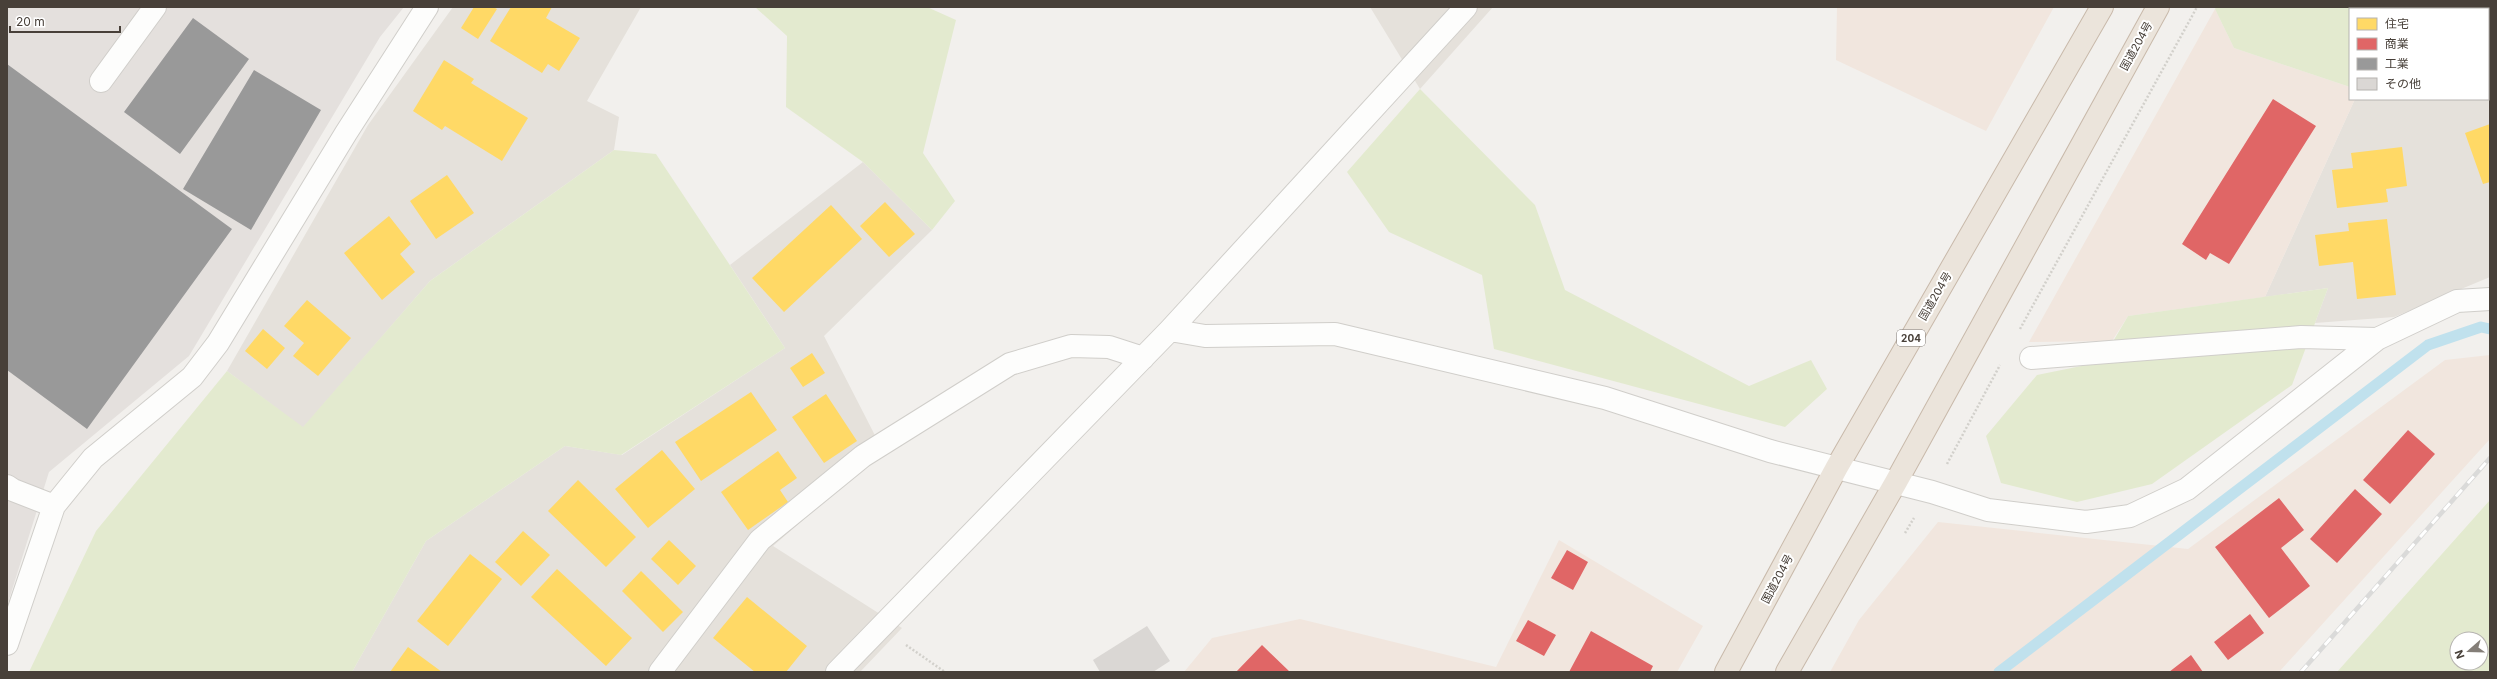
<svg xmlns="http://www.w3.org/2000/svg" width="2497" height="679" viewBox="0 0 2497 679" font-family="Inter,'Noto Sans JP',sans-serif">
	<style>
		.residential { fill: #e5e1db }
		.commercial { fill: #f1e6de }
		.industrial { fill: #e4e0dd }
		.green { fill: #e3eacf; fill-rule: evenodd }
		.homes { fill: #ffd966 }
		.shops { fill: #e06666 }
		.industry { fill: #999 }
		.lines { fill: none; stroke-linecap: round; stroke-linejoin: round }
		.stream { stroke: #c0e1ed; stroke-width: 11 }
		.building { fill: #dad7d4 }
		.minor-casing { stroke: #d0ceca; stroke-width: 24 }
		.highway-casing { stroke: #c8b9aa; stroke-width: 24 }
		.path { stroke: #d2d0cb; stroke-width: 2.5; stroke-dasharray: 2 2; stroke-linecap: butt }
		.minor { stroke: #fdfdfc; stroke-width: 22 }
		.highway { stroke: #ebe4db; stroke-width: 22 }
		.rail-casing { stroke: #dadad9; stroke-width: 4.5 }
		.rail { stroke: #fff; stroke-width: 3; stroke-dasharray: 9; stroke-linecap: butt }
		.labels { text-anchor: middle; stroke-width: 4; stroke-linejoin: round; paint-order: stroke }
		.shield { fill: #fff; stroke: #7f7974; stroke-width: 1 }
		.shield-label { font-size: 10px; font-weight: bold; fill: #484039 }
		.street-label { font-size: 11px; fill: #484039; stroke: #fff }
	</style>
	<rect width="100%" height="100%" fill="#f2f0ed"/>
	<path class="residential" d="M453,7h188l-54,94 32,16 -5,33 -184,131 -127,147 -76,-57 141,-246z
		M1370,7h123l-73,82z
		M2490,65v212l-96,40 -79,6 13,-35 -63,9 90,-198h133v-33z
		M863,162l69,68 -108,106 59,115 -110,95 129,82 -42,44h-508l74,-131 139,-95 57,9 163,-107 -55,-83z"/>
	<path class="commercial" d="M1837,7h217l-68,124 -150,-71z
		M2215,9l19,39 116,39v12h5l-90,198 -137,19 -16,25 -83,1z
		M2490,355v84l-211,233h-449l29,-52 79,-98 250,27 257,-189z
		M1559,540l144,86 -26,46h-493l28,-34 88,-19 196,48z"/>
	<path class="industrial" d="M7,7h397l-24,30 -191,319 -140,116 -42,134z
		M2372,7h75l-7,2h-59z"/>
	<path class="green" d="M755,7h172l29,13 -33,133 32,48 -23,29 -69,-68 -77,-55 1,-71z
		M2216,7h156l9,2h-31v78l-116,-39 -19,-39z
		M2447,7h43v58l-2,1v-57h-48z
		M1420,89l115,116 30,85 184,96 62,-26 16,29 -42,38 -291,-78 -12,-74 -93,-43 -42,-60z
		M614,150l42,4 129,194 -164,107 -56,-9 -139,95 -74,131h-323l67,-141 131,-160 76,56 127,-146z
		M2328,288l-36,97 -140,99 -75,18 -76,-19 -15,-47 51,-61 64,-13 27,-46z
		M2490,500v172h-153zM2457,639h24v24h-24z"/>
	<path class="homes" d="M474,7h19l4,2 -19,30 -17,-11z
		M511,7h41l-6,11 34,20 -21,33 -11,-7 -6,9 -52,-32z
		M444,60l30,19 -3,4 57,35 -26,43 -57,-35 -3,4 -29,-19z
		M2490,124v58l-7,2 -18,-51z
		M2402,147l5,39 -21,3 2,13 -51,6 -5,-38 21,-2 -2,-15z
		M447,175l27,38 -38,26 -26,-38z
		M885,202l30,32 -26,23 -29,-31z
		M831,205l31,34 -78,73 -32,-34z
		M389,216l22,28 -11,10 15,18 -33,28 -38,-47z
		M2387,219l9,76 -39,4 -4,-37 -34,4 -4,-31 34,-4 -1,-8z
		M307,300l44,38 -33,38 -25,-20 11,-13 -20,-17z
		M263,329l22,19 -18,21 -22,-18z
		M812,353l13,20 -22,14 -13,-19z
		M751,392l26,38 -76,51 -26,-39z
		M826,394l31,47 -33,22 -32,-46z
		M662,450l33,39 -47,39 -33,-39z
		M778,451l19,27 -17,12 8,12 -40,28 -27,-38z
		M578,480l58,57 -30,30 -58,-56z
		M523,531l27,24 -29,31 -26,-24z
		M669,540l27,26 -18,19 -27,-26z
		M470,554l32,25 -54,67 -31,-25z
		M557,569l75,69 -26,28 -75,-69z
		M641,571l42,41 -20,20 -41,-41z
		M747,597l60,49 -21,26h-31l-42,-34z
		M408,647l34,25h-52z"/>
	<path class="shops" d="M2273,99l43,27 -87,138 -19,-11 -4,7 -24,-16z
		M2408,430l27,24 -45,50 -27,-24z
		M2355,489l27,25 -45,49 -27,-24z
		M2279,498l25,32 -23,18 29,38 -41,32 -54,-71z
		M1567,550l21,12 -15,28 -22,-12z
		M2250,614l14,19 -36,27 -14,-18z
		M1528,620l28,15 -12,21 -28,-15z
		M1591,631l62,35 -3,6h-81z
		M1262,645l28,27h-54z
		M2191,655l12,17h-34z"/>
	<path class="industry" d="M193,18l56,41 -69,95 -56,-42z
		M7,64l225,165 -145,200 -80,-59z
		M254,70l67,40 -70,120 -68,-41z"/>
	<g class="lines">
		<path class="stream" d="M1999,672l429,-327 53,-18 9,2"/>
	</g>
	<path class="building" d="M1147,626l23,35 -17,11h-53l-7,-12z"/>
	<g class="lines">
		<g class="minor-casing">
			<path id="minor" d="M101,81l54,-74
				M1170,330l35,6 130,-2 270,64 165,53 162,41 56,18 98,12 44,-6 57,-27 190,-150 80,-38 33,-2
				M2031,358l270,-21 76,2
				M7,486l6,4 41,16
				M7,644l47,-138 39,-48 99,-81 26,-34 128,-210 81,-126
				M660,672l100,-132 103,-84 147,-92 61,-18 38,1 34,11
				M837,672l333,-342 296,-323"/>
		</g>
		<g class="highway-casing">
			<path id="highway" d="M1726,672l111,-205 265,-460
				M1787,672l109,-190 262,-475"/>
		</g>
		<path class="path" d="M2020,329l177,-322
			M1947,464l53,-99
			M1905,533l9,-15
			M906,645l39,27"/>
		<use href="#minor" class="minor"/>
		<use href="#highway" class="highway"/>
		<g class="rail-casing">
			<path id="rail" d="M2301,672l189,-214"/>
		</g>
		<use href="#rail" class="rail"/>
	</g>
	<g class="labels">
		<rect class="shield" x="1897" y="330" width="28" height="16" rx="3"/>
		<g class="shield-label">
			<text x="1911" y="342">204</text>
		</g>
		<g class="street-label">
			<text transform="translate(2136 46) rotate(-61)" y="4">国道204号</text>
			<text transform="translate(1935 296) rotate(-60)" y="4">国道204号</text>
			<text transform="translate(1777 579) rotate(-62)" y="4">国道204号</text>
		</g>
	</g>
	<rect width="2497" height="679" fill="none" stroke="#484039" stroke-width="16"/>
	<rect x="2349" y="8" width="140" height="92" fill="#ffffff" stroke="#b6b3b0"/>
	<rect x="2357" y="18" width="20" height="12" fill="#ffd966" stroke="#b6b3b0"/>
	<text x="2385" y="28" font-size="12" fill="#484039">住宅</text>
	<rect x="2357" y="38" width="20" height="12" fill="#e06666" stroke="#b6b3b0"/>
	<text x="2385" y="48" font-size="12" fill="#484039">商業</text>
	<rect x="2357" y="58" width="20" height="12" fill="#999999" stroke="#b6b3b0"/>
	<text x="2385" y="68" font-size="12" fill="#484039">工業</text>
	<rect x="2357" y="78" width="20" height="12" fill="#dad7d4" stroke="#b6b3b0"/>
	<text x="2385" y="88" font-size="12" fill="#484039">その他</text>
	<g transform="translate(2469 651) rotate(250)"><circle r="19" fill="#ffffff" stroke="#b6b3b0"/>
	<path d="M0-3L7 15L0 10L-7 15Z" fill="#847e78"/>
	<text y="-6" font-size="11" font-weight="bold" text-anchor="middle" fill="#484039">N</text>
	</g>
	<path d="M10 26v6h110v-6" fill="none" stroke="#484039" stroke-width="2"/>
	<text x="16" y="26" font-size="12" fill="#484039" stroke="#ffffff" stroke-width="3" paint-order="stroke">20 m</text>
</svg>
